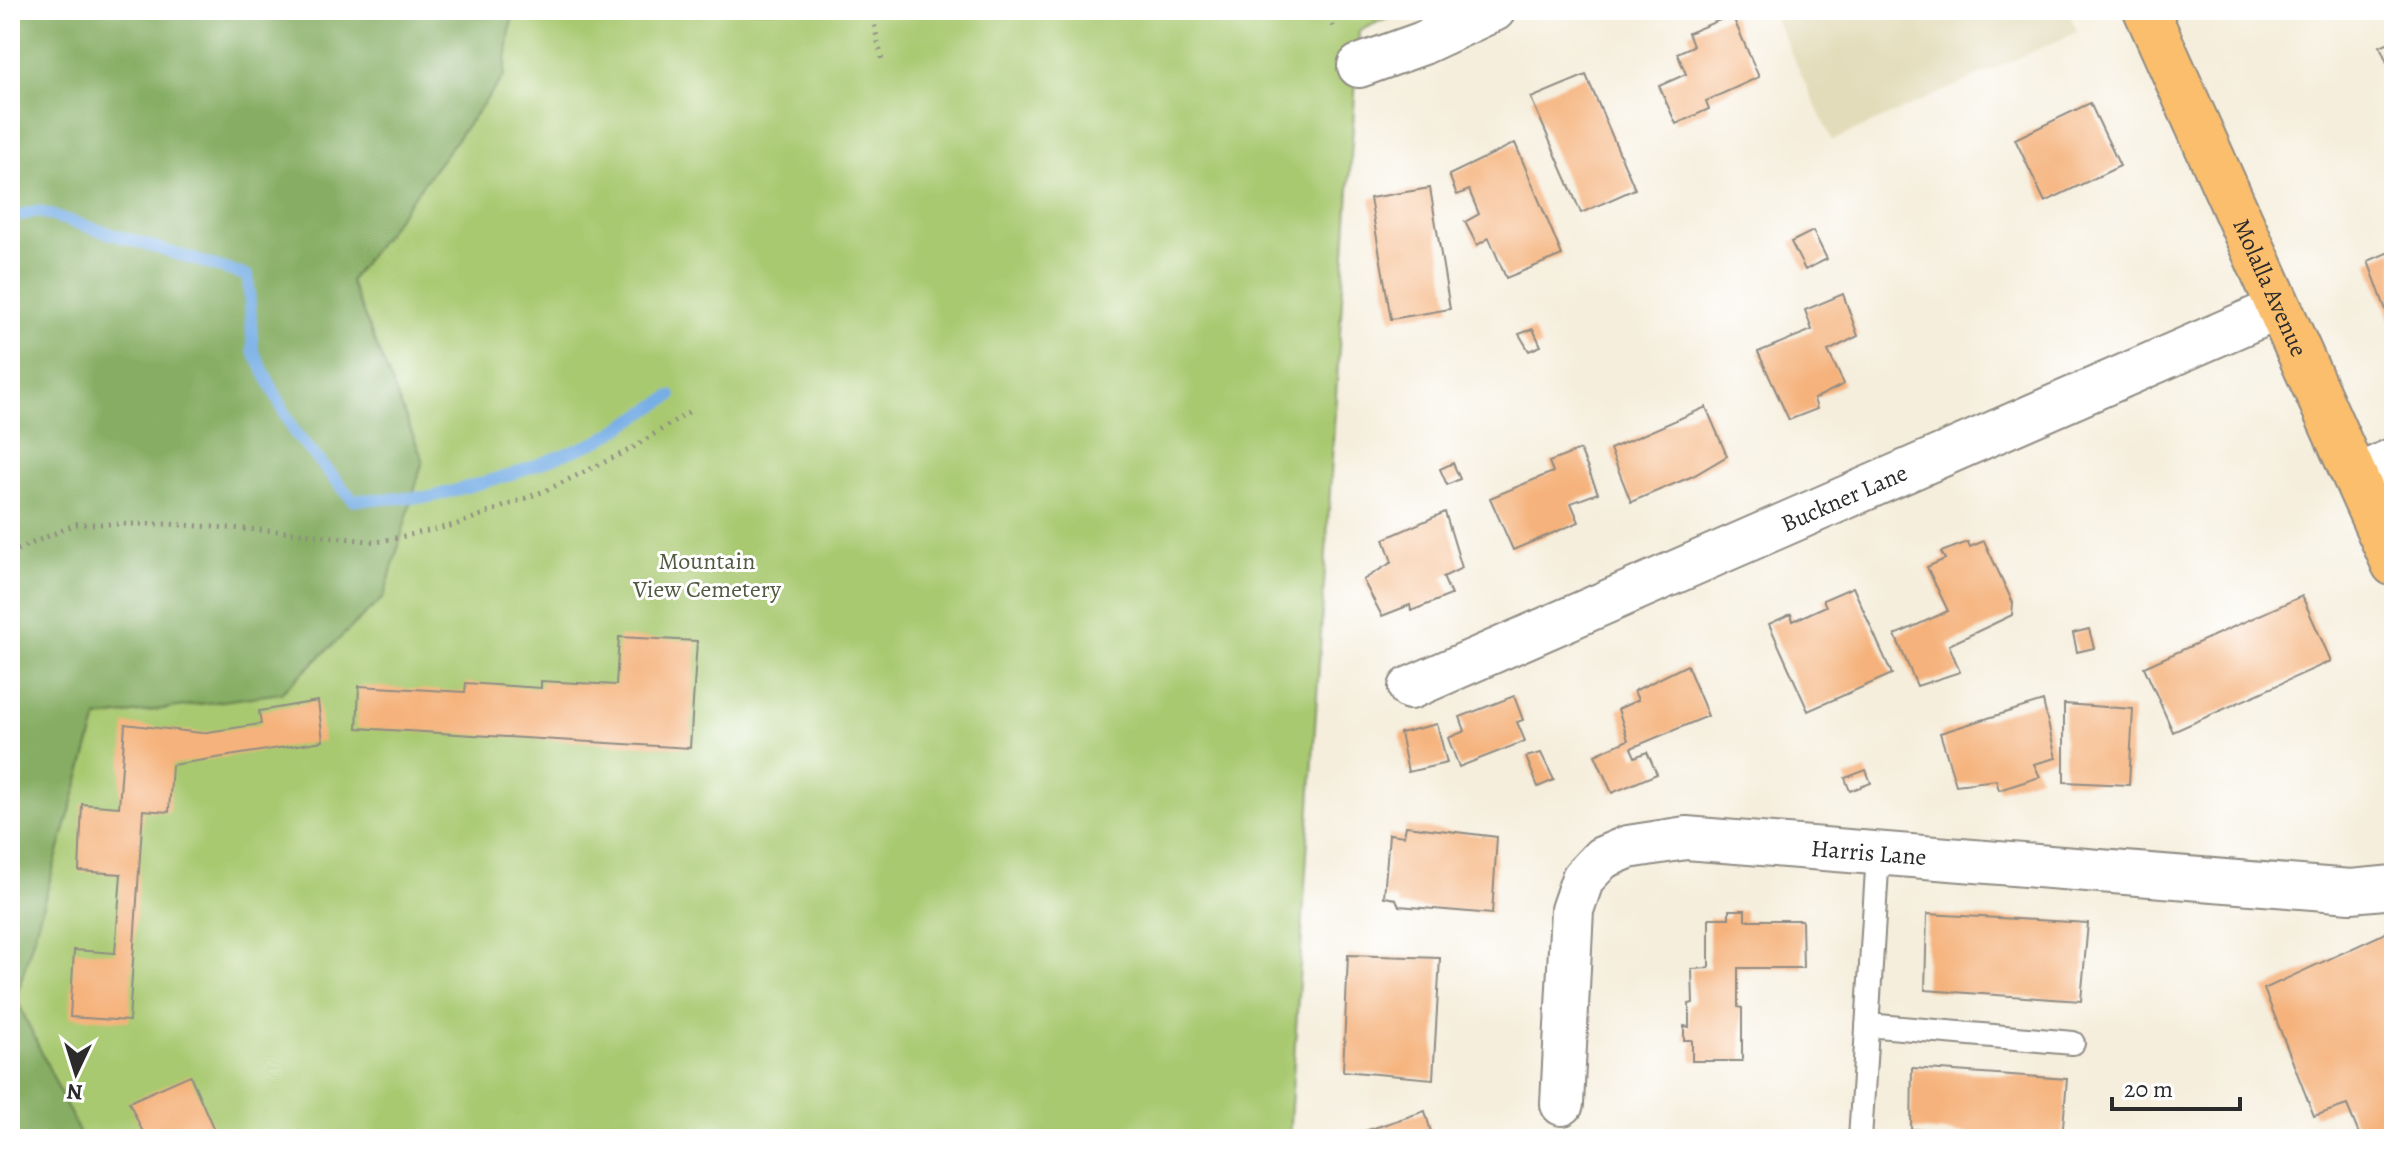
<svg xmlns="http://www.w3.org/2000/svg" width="2404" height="1149" viewBox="0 0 2404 1149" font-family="Alegreya,serif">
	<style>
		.built { fill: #e3dcba }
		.green { fill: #a9c971; stroke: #6a7a4e; stroke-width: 2 }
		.forest { fill: #86ad63; stroke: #586c47; stroke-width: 2 }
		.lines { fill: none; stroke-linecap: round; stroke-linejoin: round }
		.stream { stroke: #77aee6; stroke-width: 12 }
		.building { fill: #f5b27b }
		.lane-casing { stroke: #908c84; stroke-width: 26 }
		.street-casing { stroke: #908c84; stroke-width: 46 }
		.primary-casing { stroke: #908c84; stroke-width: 48 }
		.path { stroke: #908c84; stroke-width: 5; stroke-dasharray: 2 6; stroke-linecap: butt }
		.lane { stroke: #fff; stroke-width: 22 }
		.street { stroke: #fff; stroke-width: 42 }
		.primary { stroke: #fabe6d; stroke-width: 44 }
		.labels { text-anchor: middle; stroke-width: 6; stroke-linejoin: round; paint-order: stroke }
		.street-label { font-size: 24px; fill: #2b2b2b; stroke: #fff }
		.park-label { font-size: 24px; fill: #515a40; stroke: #fff }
	</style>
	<rect width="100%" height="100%" fill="#fff"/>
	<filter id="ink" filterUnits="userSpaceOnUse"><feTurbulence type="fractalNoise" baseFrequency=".0125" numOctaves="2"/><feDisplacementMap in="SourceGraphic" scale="16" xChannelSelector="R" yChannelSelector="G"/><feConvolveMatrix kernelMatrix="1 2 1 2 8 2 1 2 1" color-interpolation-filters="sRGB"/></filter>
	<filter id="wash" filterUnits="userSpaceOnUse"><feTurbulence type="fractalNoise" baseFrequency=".006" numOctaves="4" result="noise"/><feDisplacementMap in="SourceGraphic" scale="32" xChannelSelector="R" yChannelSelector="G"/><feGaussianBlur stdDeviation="1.8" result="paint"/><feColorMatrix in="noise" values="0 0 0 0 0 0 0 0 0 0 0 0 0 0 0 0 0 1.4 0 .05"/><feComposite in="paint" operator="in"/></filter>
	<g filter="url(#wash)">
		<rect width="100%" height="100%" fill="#f5eedc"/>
		<path class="built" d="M1771,10h297l9,22 -245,109z"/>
		<path class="green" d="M10,10h1393l-44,21 -70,1108h-1279z"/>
		<path class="forest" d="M10,10h503l-9,66 -154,205 73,179 -39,137 -103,96 -184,25 -81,280 66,141h-72z"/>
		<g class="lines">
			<path class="stream" d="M10,218l27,-7 211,65 5,74 42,83 58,67 78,-3 79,-22 89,-34 72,-45"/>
		</g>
		<g id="blocks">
			<path class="building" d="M1732,15l27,62 -53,24 3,8 -33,15 -17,-38 27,-12 -9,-21 16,-7 -5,-13z
				M2394,40v39l-14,-33z
				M1586,75l49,114 -54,24 -50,-115z
				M2090,103l30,63 -75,36 -30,-63z
				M1515,143l47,112 -56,23 -17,-40 -12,7 -12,-23 14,-8 -10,-24 -12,5 -8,-20z
				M1430,188l20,121 -59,10 -21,-121z
				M1813,231l14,28 -22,11 -14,-28z
				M2394,250v82l-26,-71z
				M1843,294l15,42 -30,15 16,33 -30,15 3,10 -28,11 -31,-68 54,-22 -7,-20z
				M1533,329l8,17 -12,5 -10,-17z
				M1706,407l21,49 -34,20 -62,26 -21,-53z
				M1580,450l18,43 -27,10 8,19 -66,28 -23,-52 63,-26 -4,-10z
				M1453,463l7,16 -13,6 -7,-16z
				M1445,512l17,56 -19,9 8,18 -40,16 -1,-6 -28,11 -19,-36 29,-18 -8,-23z
				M1984,541l29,62 -1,12 -63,30 11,27 -43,14 -22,-51 53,-24 -21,-44 18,-8 -4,-7 27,-10 2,5z
				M1853,587l39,87 -84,37 -39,-87 22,-10 2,7 33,-15 -3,-6z
				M2302,596l29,65 -158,71 -29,-65z
				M2089,629l5,19 -17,4 -4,-19z
				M619,637l78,4 -7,107 -333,-20 2,-42 106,6 1,-9 75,5v-7l75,4z
				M1687,665l21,51 -77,32 4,9 12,-5 10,22 -45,19 -17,-38 33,-15 -10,-31 20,-9 -4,-9z
				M1514,696l9,24 -6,2 8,19 -66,26 -11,-29 17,-7 -5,-14z
				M318,701l5,40 -151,24 -3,47 -26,-2 -14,211 -59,-4 4,-67 41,3 6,-79 -42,-3 3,-67 37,3 6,-83 76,9 60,-9 -2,-13z
				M2043,701l13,57 -22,6 6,13 -41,13 -3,-10 -40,5 -16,-52z
				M2064,704l69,5 -4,76 -65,-3z
				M1437,724l10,39 -39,9 -8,-39z
				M1541,753l13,27 -16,7 -12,-30z
				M1866,770l5,13 -21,8 -5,-13z
				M1406,826l91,11 -5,77 -93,-8 -3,-7 -12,-2 5,-63 15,2z
				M1729,910h16v10h57l1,48h-65v39l4,1v53h-50v-21h-8v-14l5,1v-23l4,-1 -1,-34 17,-1v-50h20z
				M1927,914l161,9 -7,78 -156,-11z
				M2394,929v210h-33l-14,-34 -33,11 -50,-127z
				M1348,955l92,3 -7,121 -90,-8z
				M1912,1068l155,11 -5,60h-35l-116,-10z
				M190,1075l28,64h-72l-17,-37z
				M1425,1111l8,28h-89v-1z"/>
		</g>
	</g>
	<g filter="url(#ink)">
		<use href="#blocks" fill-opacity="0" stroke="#908c84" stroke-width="2"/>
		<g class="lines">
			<g class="lane-casing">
				<path id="lane" d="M1867,1025l206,18
					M1860,1139l18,-285"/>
			</g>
			<g class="street-casing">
				<g id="street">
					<path d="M1359,66l64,-23 71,-33"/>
					<path d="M2355,477l39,-18"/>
					<path id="s1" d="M1410,688l869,-380"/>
					<path id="s2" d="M1562,1104l10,-194 11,-32 19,-20 26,-11 58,-9 665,53 43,-4"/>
				</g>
			</g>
			<g class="primary-casing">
				<g id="primary">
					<path id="s3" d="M2146,10l248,554"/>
				</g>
			</g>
			<path class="path" d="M871,10l11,50
				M1294,10l3,1
				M1326,10l8,19
				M1094,12l5,-2
				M10,553l66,-29h91l125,8 85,10 78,-17 92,-35 84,-41 62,-40"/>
			<use href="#lane" class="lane"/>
			<use href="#street" class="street"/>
			<use href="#primary" class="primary"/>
		</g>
	</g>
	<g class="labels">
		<g class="street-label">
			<text dy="8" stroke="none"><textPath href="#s3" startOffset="304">Molalla Avenue</textPath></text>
			<text dy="8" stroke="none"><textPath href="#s1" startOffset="474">Buckner Lane</textPath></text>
			<text dy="8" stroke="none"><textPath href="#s2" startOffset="526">Harris Lane</textPath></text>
		</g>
		<g class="park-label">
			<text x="707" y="569">Mountain<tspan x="707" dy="28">View Cemetery</tspan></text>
		</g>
	</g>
	<rect width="2404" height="1149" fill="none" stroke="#fff" stroke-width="40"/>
	<g transform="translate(76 1073) rotate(184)" stroke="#ffffff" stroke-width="6" paint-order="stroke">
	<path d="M0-6L14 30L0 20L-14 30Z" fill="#2b2b2b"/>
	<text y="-12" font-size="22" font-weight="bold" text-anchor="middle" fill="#2b2b2b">N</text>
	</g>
	<path d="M2112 1097v12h128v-12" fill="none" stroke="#2b2b2b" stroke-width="4"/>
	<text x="2124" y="1097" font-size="24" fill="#2b2b2b" stroke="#ffffff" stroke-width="6" paint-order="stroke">20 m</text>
</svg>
